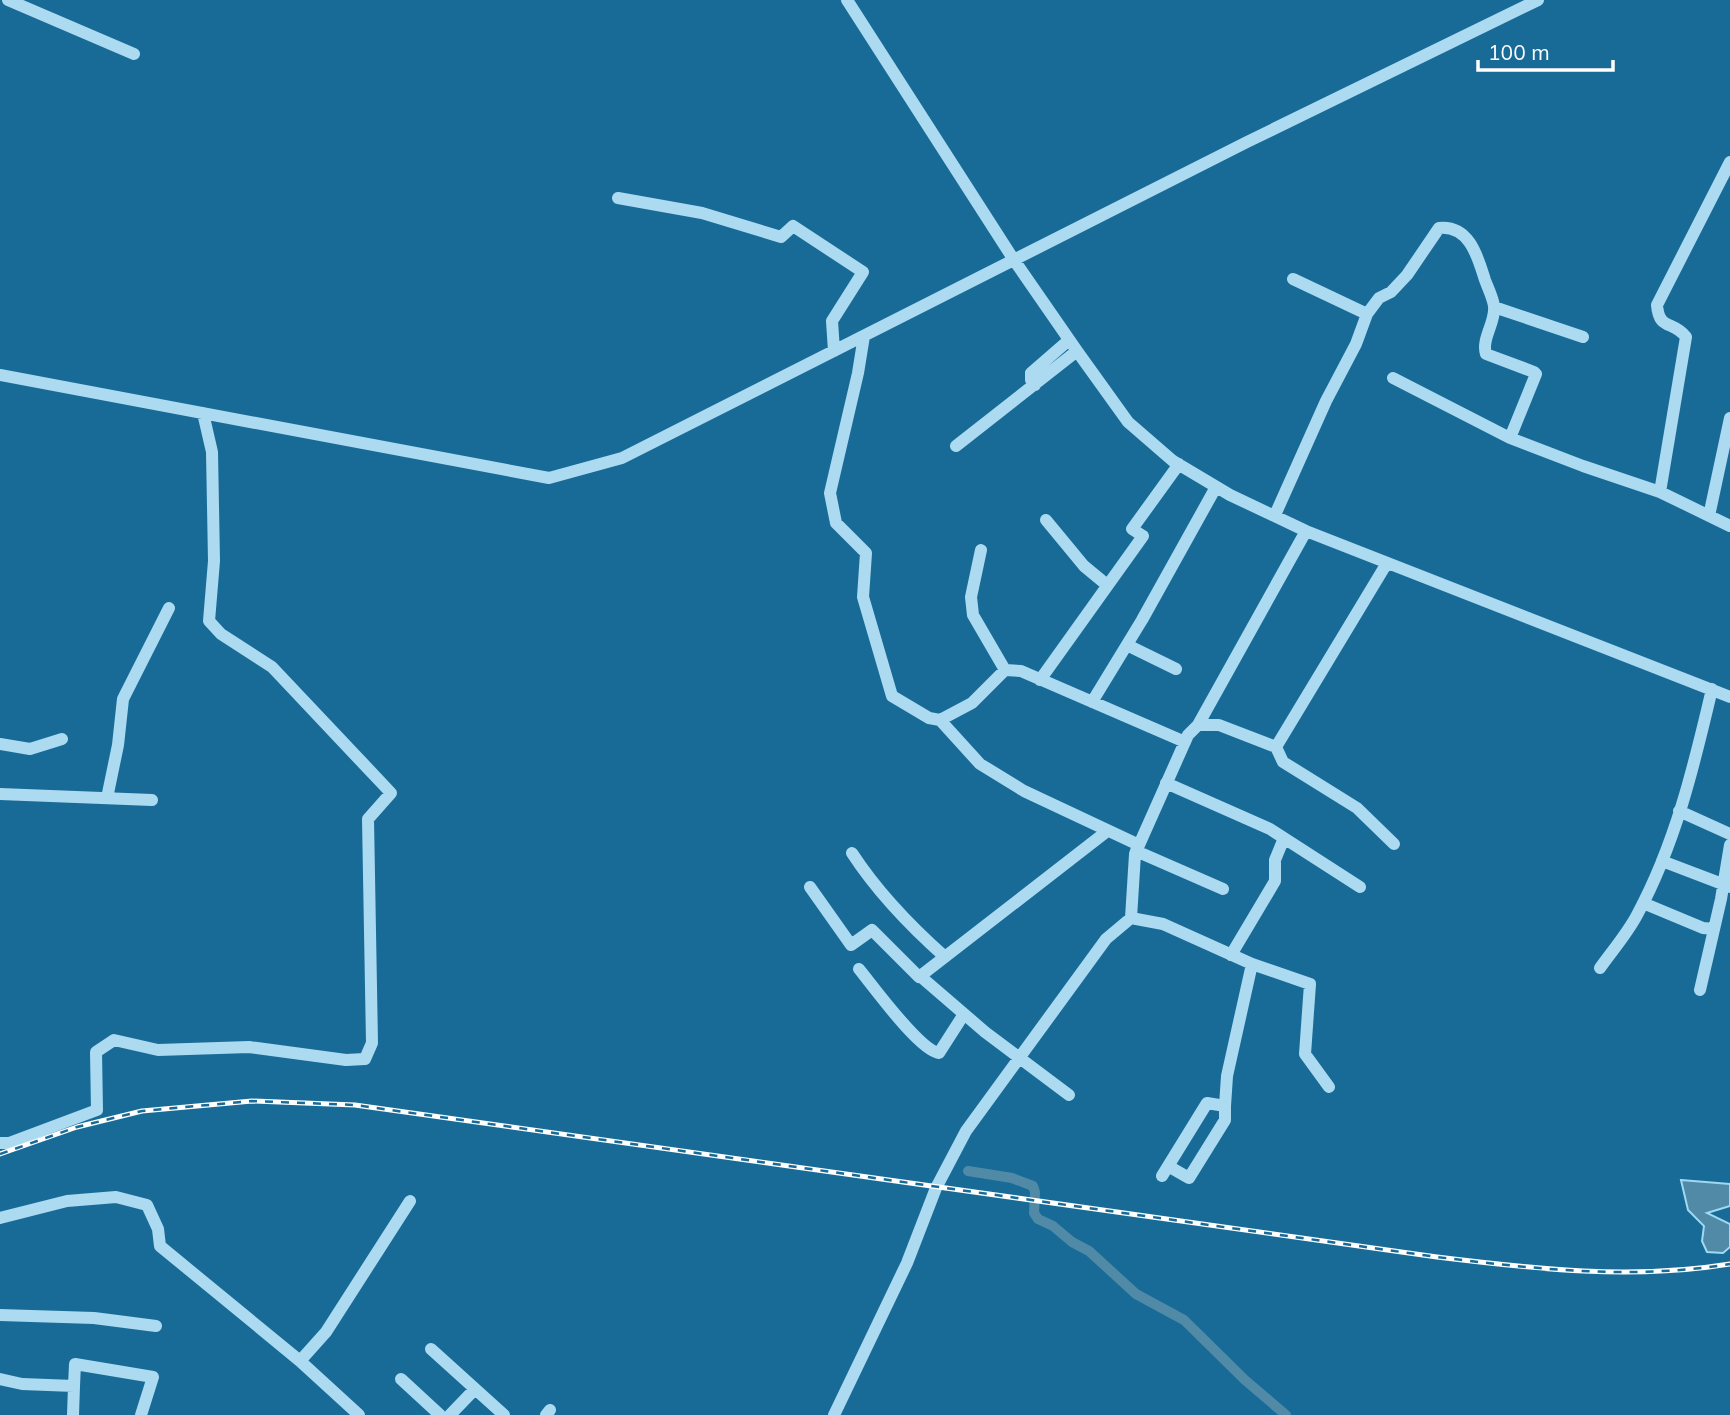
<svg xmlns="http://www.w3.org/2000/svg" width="1730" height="1415" viewBox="0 0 1730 1415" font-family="Mulish,sans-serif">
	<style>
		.water { fill: #518aa7; stroke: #9fd8f3; stroke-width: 2 }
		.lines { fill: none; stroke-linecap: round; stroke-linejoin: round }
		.canal { stroke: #518aa7; stroke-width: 10 }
		.minor { stroke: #acdaf1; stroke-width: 12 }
		.rail-casing { stroke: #fff; stroke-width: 5 }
		.rail { stroke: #196b97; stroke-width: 2.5; stroke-dasharray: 8; stroke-linecap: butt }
	</style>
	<rect width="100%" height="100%" fill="#196b97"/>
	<path class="water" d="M1681,1180l49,4v22l-23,7 23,11v23l-7,6 -16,-1 -5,-11 2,-15 -16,-16z"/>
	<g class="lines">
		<path class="canal" d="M968,1171l44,7 21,8 2,6 -1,21 4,6 15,7 19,16 17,9 47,43 48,26 61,60 41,35"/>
		<path class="minor" d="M8,0l126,54
			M847,0l167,260 63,91 51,71 45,39 57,34 76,36 424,166
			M618,198l84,15 79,24 12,-11 70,46 -31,49 2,30
			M1293,279l74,35
			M1494,307l89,30
			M864,336l-6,37 -28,120 6,30 30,30 -3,44 29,99 37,22 11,2 40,44 44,27 115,54
			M0,375l549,103 73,-20 625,-316 291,-142
			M1393,378l117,60 73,28 77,26 70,34
			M1035,385l-4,-5v-7l38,-33
			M956,446l121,-95
			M1660,492l26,-155c-13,-17 -27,-6 -29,-32l73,-143
			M1275,515l51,-114 30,-57 11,-30 12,-16 12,-6 16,-17 32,-47c31,-3 39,30 46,52 3,8 8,18 9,26 2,16 -13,33 -8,48l48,18 2,2 -26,64
			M1709,516l21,-98
			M1046,520l38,46 23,19
			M981,550l-10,47 2,18 32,55
			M1127,645l49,24
			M1040,680l103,-144 -11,-7 47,-65
			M1092,702l50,-82 74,-133
			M940,720l32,-17 33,-33 16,1 164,71
			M1198,725l108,-194
			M0,744l30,5 32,-10
			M1276,747l7,15 74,46 37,36
			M1166,783l104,46 90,58
			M0,794l152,6
			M107,798l11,-53 5,-46 46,-91
			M1679,811l51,23
			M1136,851l87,38
			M852,853c26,40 57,72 93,104
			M1662,861l68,26
			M810,887l41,58 21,-15 47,47 187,-145
			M1643,903l60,25 11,1
			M1131,918l32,6 89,40 58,20 -5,70 24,33
			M1231,955l44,-74v-21l9,-22
			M1600,968c12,-17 27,-34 37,-53 38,-70 57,-149 75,-226
			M859,969c14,17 60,81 80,84l25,-39
			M920,976l65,56 84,63
			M1700,990l21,-91 9,-54
			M0,1143h9l88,-33 -1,-58 18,-12 44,10 91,-3 97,13 19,-1 7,-16 -4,-224 23,-26 -119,-126 -51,-33 -12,-13 5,-60 -2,-109 -9,-39
			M1168,1166l21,12 36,-58v-14
			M1162,1176l45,-73 18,3 2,-30 25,-112
			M0,1218l67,-17 49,-4 31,8 11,24 2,17 140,115
			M0,1315l94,3 62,8
			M431,1349l73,66
			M0,1379l22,5 52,2 1,-22 78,13 -12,38
			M401,1379l39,36
			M73,1415l1,-29
			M359,1415l-59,-54 26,-29 84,-131
			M450,1415l25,-26
			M546,1415l4,-5
			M834,1415l73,-152 29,-75 30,-57 140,-192 25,-21 4,-64 53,-119 10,-10h21l57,22 111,-184"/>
		<g class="rail-casing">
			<path id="rail" d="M0,1154l77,-27 65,-16 110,-10 103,4 1082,152c98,12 195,23 293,7"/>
		</g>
		<use href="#rail" class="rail"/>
	</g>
	<path d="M1478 60v10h135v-10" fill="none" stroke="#ffffff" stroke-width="3.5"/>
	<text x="1488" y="60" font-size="21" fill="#ffffff" stroke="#196b97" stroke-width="5" paint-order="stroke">100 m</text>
</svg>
